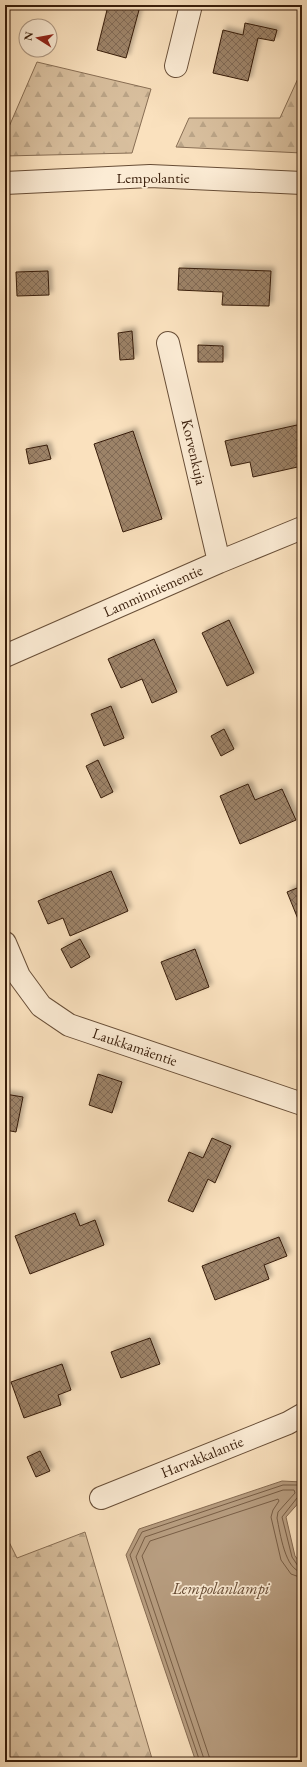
<svg xmlns="http://www.w3.org/2000/svg" width="307" height="1767" viewBox="0 0 307 1767" font-family="'EB Garamond',serif">
	<style>
		.forest { fill: url(#forest-firs); stroke: #886e54 }
		.water { fill: #b89e81; stroke: #856a51 }
		.lines { fill: none; stroke-linecap: round; stroke-linejoin: round }
		.shore { stroke: #785e46; stroke-width: 1 }
		.building { fill: url(#building-cross-hatch); stroke: #381d0a; filter: url(#shadow) }
		.minor-casing { stroke: #684e37; stroke-width: 24 }
		.minor { stroke: #fcecd5; stroke-width: 22 }
		.labels { text-anchor: middle; stroke-width: 3.5; stroke-linejoin: round; paint-order: stroke }
		.street-label { font-size: 15px; fill: #381d0a; stroke: #fcecd5 }
		.water-label { font-size: 16px; font-style: italic; fill: #654a34; stroke: #fcecd5 }
	</style>
	<defs>
		<pattern id="forest-firs" width="22" height="20" patternUnits="userSpaceOnUse"><rect width="22" height="20" fill="#d9c09f"/><path d="M5 1l3.5 6h-7zM16 11l3.5 6h-7z" fill="#bba588"/></pattern>
		<pattern id="building-cross-hatch" width="8" height="8" patternUnits="userSpaceOnUse"><rect width="8" height="8" fill="#9d8368"/><path d="M0 0l8 8M0 8l8-8" fill="none" stroke="#816b54"/></pattern>
		<filter id="shadow"><feDropShadow dx="3.5" dy="-3.5" stdDeviation="2" flood-color="#0004"/></filter>
	</defs>
	<rect width="100%" height="100%" fill="#fae1be"/>
	<filter id="stains"><feTurbulence type="fractalNoise" baseFrequency=".005" numOctaves="4"/><feColorMatrix values="0 0 0 0 .2 0 0 0 0 .09 0 0 0 0 .02 0 0 0 .5 -.17"/></filter>
	<radialGradient id="worn" r=".72"><stop offset=".6" stop-color="#630" stop-opacity="0"/><stop offset="1" stop-color="#630" stop-opacity=".3"/></radialGradient>
	<path class="forest" d="M37,62l114,27 -19,64 -127,3v-27h3z
		M300,74h2v79l-126,-6 13,-29h91z
		M85,1532l68,230h-148v-228l12,24z"/>
	<path class="water" d="M282,1481l20,1v17l-16,18 9,39 7,9v197h-106l-70,-207 13,-26z"/>
	<g class="lines">
		<path class="shore" d="M302,1497l-5,1 -15,19 10,40 6,9 4,1
			M200,1762l-70,-207 12,-23 141,-47h19
			M205,1762l-69,-205 9,-20 138,-47h11l1,3 -17,19 -1,6c3,14 8,53 25,54
			M211,1762l-69,-206 8,-15 128,-42 1,2 -6,9 -2,7 10,43 10,14 11,4"/>
	</g>
	<path class="building" d="M89,5h29l21,5 -13,48 -29,-8 10,-40z
		M245,23l32,7 -3,11 -16,-3 -10,43 -35,-8 10,-43 20,5z
		M179,268l92,3 -2,35 -47,-1 1,-13 -45,-2z
		M48,271l1,24 -32,1 -1,-24z
		M132,331l2,28 -14,1 -2,-27z
		M198,345l25,1v16h-25z
		M297,425l5,23v18l-49,11 -3,-15 -19,4 -6,-25z
		M133,431l29,88 -39,13 -29,-88z
		M47,445l4,14 -22,5 -3,-15z
		M229,620l25,53 -27,13 -25,-53z
		M154,639l23,53 -25,11 -10,-24 -21,9 -13,-29z
		M111,706l13,32 -20,8 -13,-32z
		M224,729l10,20 -13,7 -10,-20z
		M98,760l15,32 -12,6 -15,-32z
		M248,784l7,16 27,-11 14,31 -56,24 -20,-48z
		M111,871l17,40 -58,25 -7,-18 -15,6 -10,-23z
		M302,886v38h-2l-13,-32z
		M80,939l10,18 -19,11 -10,-19z
		M195,949l14,38 -33,13 -15,-38z
		M98,1074l24,8 -10,31 -23,-8z
		M5,1094l18,3 -7,35 -11,-2z
		M212,1138l19,8 -16,37 -7,-4 -15,33 -25,-11 21,-49 14,6z
		M75,1213l5,13 15,-6 9,25 -74,29 -15,-38z
		M279,1237l8,19 -23,9 5,14 -54,21 -13,-34z
		M150,1338l10,26 -39,14 -10,-26z
		M62,1364l9,26 -13,5 3,10 -37,13 -13,-36z
		M40,1451l10,20 -14,6 -9,-20z"/>
	<g class="lines">
		<g class="minor-casing">
			<path id="minor" d="M176,66l15,-61
				M5,183l145,-7 152,7
				M168,343l51,219
				M5,656l214,-94 83,-34
				M5,943l14,33 22,30 28,19 233,79
				M101,1498l187,-75 14,-8"/>
		</g>
		<use href="#minor" class="minor"/>
	</g>
	<g class="labels">
		<g class="street-label">
			<text x="153" y="183">Lempolantie</text>
			<text transform="translate(194 452) rotate(77)" y="5">Korvenkuja</text>
			<text transform="translate(153 591) rotate(-24)" y="5">Lamminniementie</text>
			<text transform="translate(135 1047) rotate(19)" y="5">Laukkamäentie</text>
			<text transform="translate(202 1457) rotate(-22)" y="5">Harvakkalantie</text>
		</g>
		<g class="water-label">
			<text x="221" y="1594">Lempolanlampi</text>
		</g>
	</g>
	<rect width="307" height="1767" fill="none" stroke="#fae1be" stroke-width="20"/>
	<rect x="6" y="6" width="295" height="1755" fill="none" stroke="#381d0a" stroke-width="2"/>
	<rect x="10" y="10" width="287" height="1747" fill="none" stroke="#381d0a"/>
	<g transform="translate(38 38) rotate(281)"><circle r="19" fill="#fcecd5" stroke="#ae9984"/>
	<path d="M0-3L7 15L0 10L-7 15Z" fill="#8f2418"/>
	<text y="-6" font-size="11" font-weight="bold" text-anchor="middle" fill="#381d0a">N</text>
	</g>
	<rect width="100%" height="100%" filter="url(#stains)"/>
	<rect width="100%" height="100%" fill="url(#worn)"/>
</svg>
